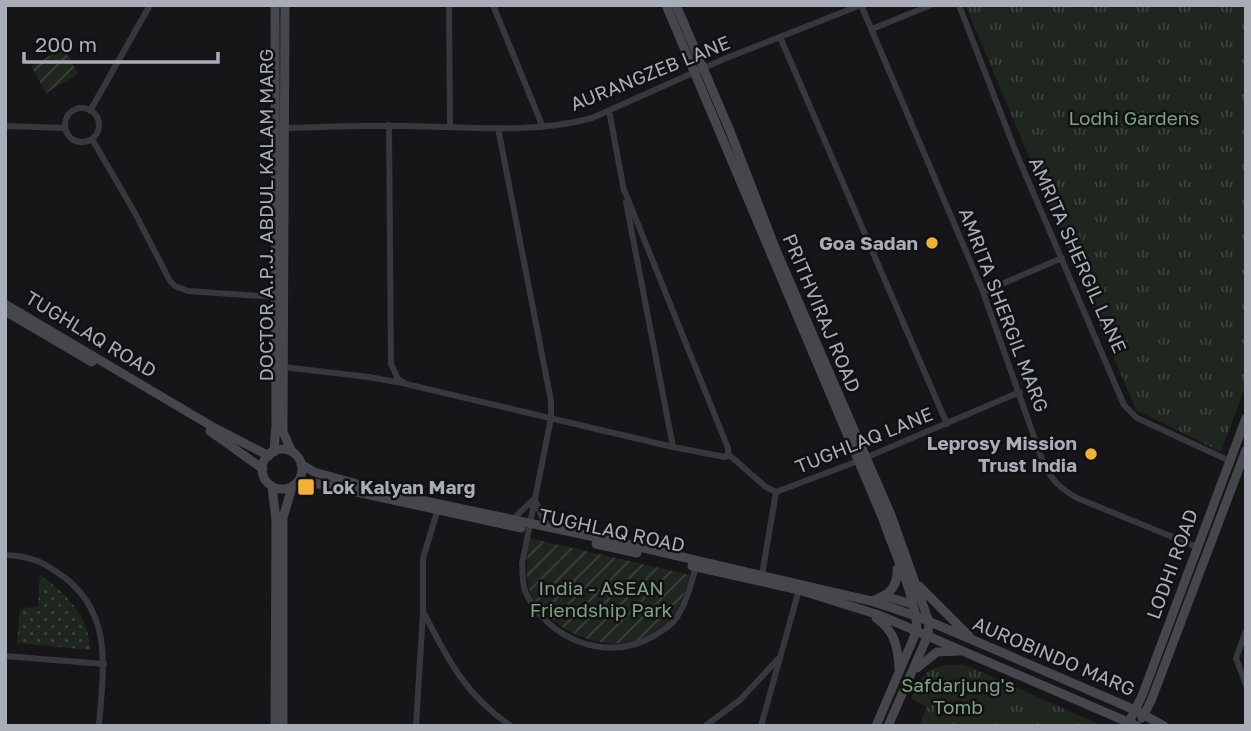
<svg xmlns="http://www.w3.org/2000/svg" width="1251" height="731" viewBox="0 0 1251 731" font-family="'Golos Text',sans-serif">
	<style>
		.grass { fill: url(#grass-dots) }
		.park { fill: url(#park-tufts) }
		.garden { fill: url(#garden-furrows) }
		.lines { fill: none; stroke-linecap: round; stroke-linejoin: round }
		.street { stroke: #37383d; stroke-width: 6 }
		.secondary { stroke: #45474d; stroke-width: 9 }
		.poi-dot { fill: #f2b134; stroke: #111113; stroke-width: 2.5 }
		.labels { text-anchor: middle; stroke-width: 5; stroke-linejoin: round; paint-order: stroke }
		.street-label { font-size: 19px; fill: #a8adb8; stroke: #111113 }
		.park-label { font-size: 19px; fill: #7fa381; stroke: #111113 }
		.poi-label { font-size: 19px; font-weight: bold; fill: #a8adb8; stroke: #111113; text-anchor: end }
	</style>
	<defs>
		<pattern id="grass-dots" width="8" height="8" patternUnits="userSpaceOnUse" patternTransform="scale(1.75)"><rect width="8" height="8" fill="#1e261f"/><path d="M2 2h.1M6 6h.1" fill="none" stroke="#3c433d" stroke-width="1.8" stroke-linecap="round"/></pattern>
		<pattern id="park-tufts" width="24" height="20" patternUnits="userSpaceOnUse" patternTransform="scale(1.75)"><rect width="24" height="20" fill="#1e261f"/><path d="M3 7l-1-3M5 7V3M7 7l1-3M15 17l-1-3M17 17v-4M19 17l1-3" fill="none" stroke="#3c433d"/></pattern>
		<pattern id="garden-furrows" width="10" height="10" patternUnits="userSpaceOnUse" patternTransform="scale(1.75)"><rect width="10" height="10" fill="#1e261f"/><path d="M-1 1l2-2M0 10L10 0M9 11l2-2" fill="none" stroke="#3c433d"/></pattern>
	</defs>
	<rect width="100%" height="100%" fill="#161618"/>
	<path class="grass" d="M40,575c25,17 50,42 50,75l-73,-7 3,-34 18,-3z"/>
	<path class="park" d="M965,5h281v379l-25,68 -85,-42z
		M964,664l139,62h-184l8,-19 -16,-9c14,-30 19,-32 53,-34z"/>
	<path class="garden" d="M64,48l14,26 -32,19 -15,-27z
		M529,538l161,37c-5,17 -10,35 -23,48 -32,28 -71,25 -105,4 -13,-9 -26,-20 -32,-35 -6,-17 -2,-37 -1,-54z"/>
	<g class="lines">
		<path class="street" d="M449,5l1,122
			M493,5l49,120
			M861,5l121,284 62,176c8,15 17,24 33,33l120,49
			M959,5l56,145 109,255 13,13 93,43
			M872,29l59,-24
			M780,37l167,387
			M65 125a17 17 0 1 1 34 0a17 17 0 1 1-34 0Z
			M609,110l15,81
			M90,111l60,-106
			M389,125l2,239 7,15 8,5 267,63 52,10 3,-3v-6l-105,-261
			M5,126l60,2
			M284,128c41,-1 83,-3 124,-2 60,1 126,8 184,-8l132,-59 137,-54
			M498,128l53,273v17l-29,146c1,9 0,19 3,27 22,48 80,72 127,46 8,-5 16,-9 22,-16 12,-15 17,-37 22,-55
			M92,139l43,74 35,68 5,5 13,5 86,6
			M626,202l47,245
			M983,292l79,-34
			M283,367l86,10 33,6
			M728,454l38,33 10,5 82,-31 162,-69
			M535,500l7,17 8,10
			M513,519l20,-19
			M5,555c27,1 38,7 59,22 50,38 39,94 35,149
			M762,575l14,-83
			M424,613c24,47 42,83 87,113
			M1246,631l-10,27 10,27
			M5,656l99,8
			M416,726l7,-114v-54l15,-49
			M705,726l35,-26 38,-41
			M761,726l39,-140"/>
		<path class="secondary" d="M285,5l-2,420v7l9,20
			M666,5l217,514c11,33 33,78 34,111l-41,96
			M676,5l54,126 46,119 115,265 38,107 -1,13 -40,91
			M5,304l208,123 56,29
			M5,311l87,51
			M210,431l53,38
			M262 469a20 20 0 1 1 40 0a20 20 0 1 1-40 0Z
			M274,452l2,-28 -1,-419
			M301,464l13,8 83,23 217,46 257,60 45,15 57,24 162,70 29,16
			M296,483l12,-1 21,4 192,42
			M272,486l4,34 -1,206
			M596,544l41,9
			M692,566l107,24 80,25 258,111
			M919,586l50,50
			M884,596l28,8
			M871,601c17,-5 27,-13 26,-32
			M876,618c19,13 22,29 23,51
			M917,668l20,-16 23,-1
			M1142,718l9,-17 95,-251
			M1129,722l13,-26 104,-278
			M283,726v-208l9,-31"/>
	</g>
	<g class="poi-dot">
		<circle cx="932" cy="243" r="7"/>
		<circle cx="1091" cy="454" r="7"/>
		<rect x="297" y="478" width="18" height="18" rx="3.5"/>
	</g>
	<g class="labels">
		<g class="street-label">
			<text transform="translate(650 73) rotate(-22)" y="7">AURANGZEB LANE</text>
			<text transform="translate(266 215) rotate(-90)" y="7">DOCTOR A.P.J. ABDUL KALAM MARG</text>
			<text transform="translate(1078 255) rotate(66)" y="7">AMRITA SHERGIL LANE</text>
			<text transform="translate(1004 310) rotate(69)" y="7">AMRITA SHERGIL MARG</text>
			<text transform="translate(822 313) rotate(67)" y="7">PRITHVIRAJ ROAD</text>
			<text transform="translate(91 334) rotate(31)" y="7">TUGHLAQ ROAD</text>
			<text transform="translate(864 440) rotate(-22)" y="7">TUGHLAQ LANE</text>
			<text transform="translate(612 530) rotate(12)" y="7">TUGHLAQ ROAD</text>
			<text transform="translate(1172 564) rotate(-70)" y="7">LODHI ROAD</text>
			<text transform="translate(1054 656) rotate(23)" y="7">AUROBINDO MARG</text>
		</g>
		<g class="park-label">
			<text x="1134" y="125">Lodhi Gardens</text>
			<text x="601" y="595">India - ASEAN<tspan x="601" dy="22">Friendship Park</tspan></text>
			<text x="958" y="692">Safdarjung's<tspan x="958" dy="22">Tomb</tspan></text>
		</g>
		<g class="poi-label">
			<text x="918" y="250">Goa Sadan</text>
			<text x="1077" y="450">Leprosy Mission<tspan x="1077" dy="22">Trust India</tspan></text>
			<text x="322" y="494" text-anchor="start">Lok Kalyan Marg</text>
		</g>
	</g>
	<rect width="1251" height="731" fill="none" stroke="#a8adb8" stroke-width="14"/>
	<path d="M24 52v10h194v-10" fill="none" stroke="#a8adb8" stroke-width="3.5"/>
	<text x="35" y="52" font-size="21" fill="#a8adb8" stroke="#111113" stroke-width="5" paint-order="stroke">200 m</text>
</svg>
